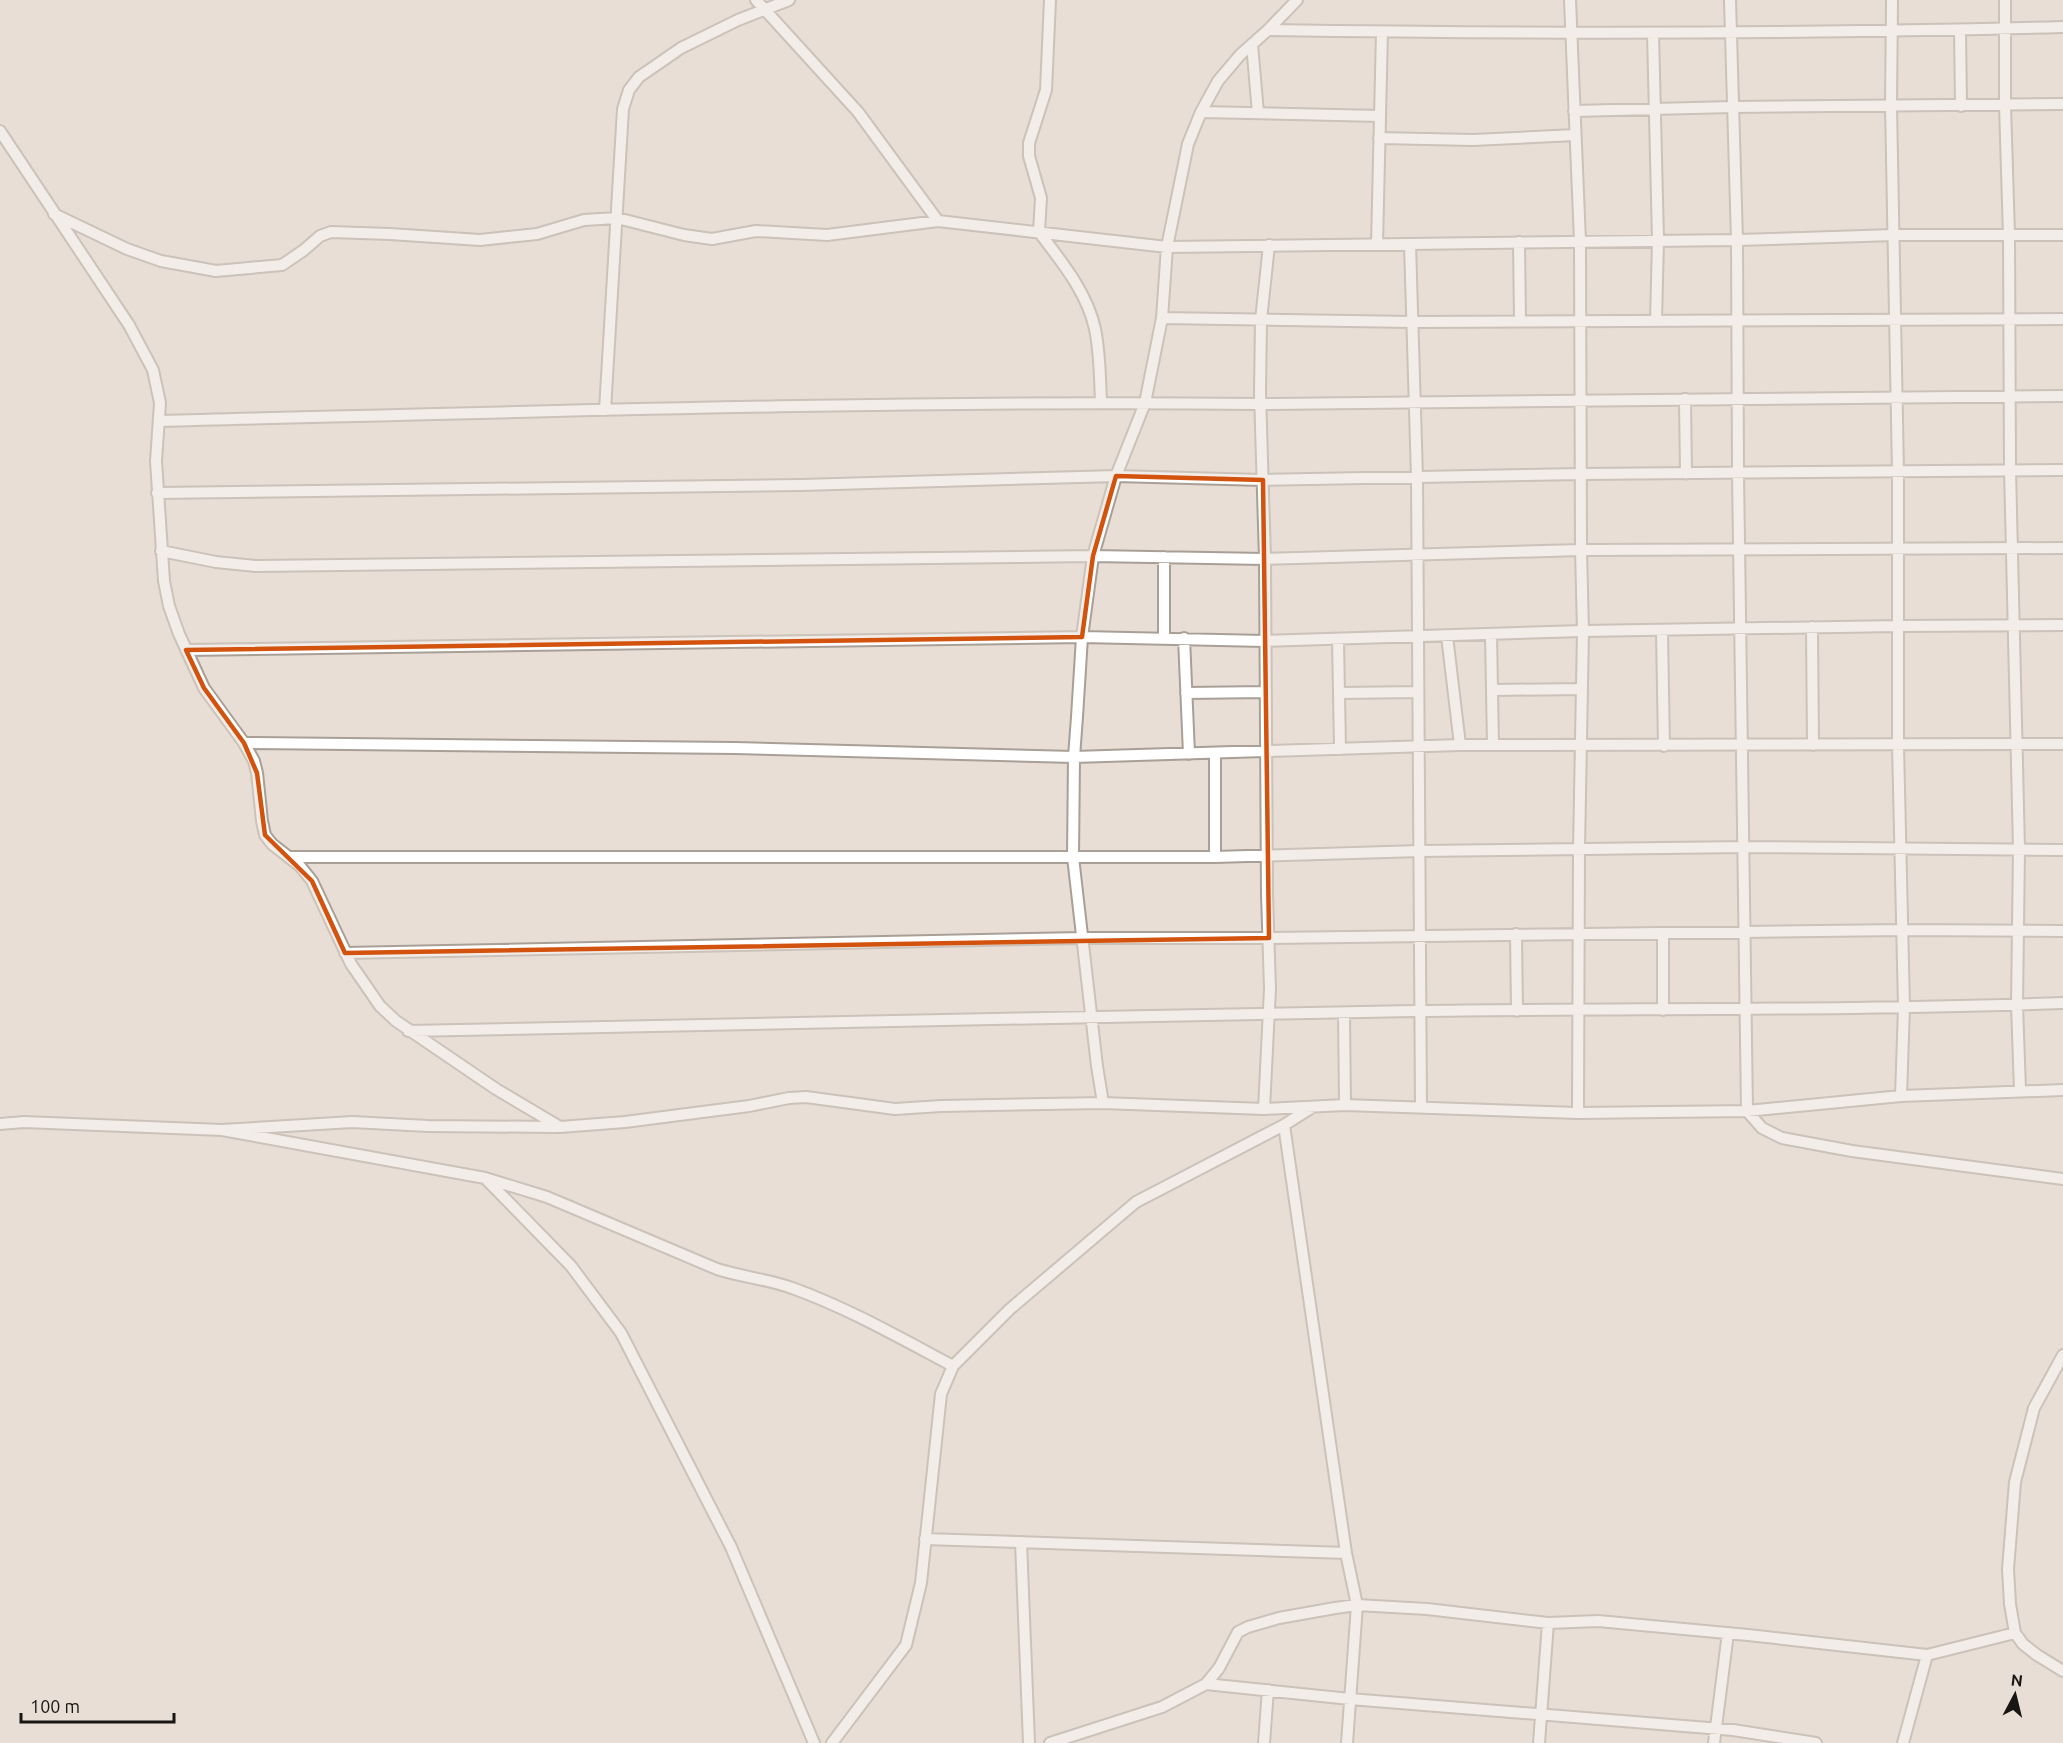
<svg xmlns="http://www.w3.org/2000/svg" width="2063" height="1743" viewBox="0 0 2063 1743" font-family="Ubuntu,sans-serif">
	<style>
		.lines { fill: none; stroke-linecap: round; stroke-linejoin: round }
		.minor-casing { stroke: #a89f97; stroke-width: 14 }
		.minor { stroke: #fff; stroke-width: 10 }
		.marked { fill: none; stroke: #d3520d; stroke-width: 4.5; stroke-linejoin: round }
	</style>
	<rect width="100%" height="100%" fill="#e8ded6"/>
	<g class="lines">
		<g class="minor-casing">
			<path id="minor" d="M756,0l102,112 80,109 229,26 570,-7 157,-5h169
				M1050,0l-4,90 -17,53v13l12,42 -2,34c22,29 48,60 56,97 5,24 5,49 6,74
				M1570,0l10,241 1,309 2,81 -4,218 -1,264
				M1730,0l7,240 1,233 9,638 15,17 20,10 70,13 211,28
				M1892,0l-1,106 7,366v273l6,262 -3,89
				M2005,0v105l4,131 1,233 9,380 -2,156 3,85
				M1268,30c265,4 530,4 795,-3
				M1960,30l1,76
				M1653,33l5,207 -2,81
				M1252,44l6,69
				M1574,111l159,-4 330,-3
				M1201,112l179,4
				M0,131l129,194 24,45 7,33 -4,58 8,120 5,25 10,28 25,54 40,55 10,18 3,12 5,48 3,14 7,9 28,22 12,15 39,83 29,42 16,15 100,68 64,38 65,-5 124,-16 40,-8 17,-1 89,12 46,-3 162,-3 161,6 81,-4 233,8 169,-2 154,-15 162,-6
				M1379,138l94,2 102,-5
				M54,214l73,35 34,12 55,10 66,-6 22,-15 16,-14 11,-4 59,2 90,6 57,-6 47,-14 33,-2 67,17 28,4 44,-8 71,4 111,-14
				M1519,242l1,79
				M1377,244l5,-212
				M1410,244l7,233 4,631
				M1162,318l250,4 651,-3
				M1685,399l1,75
				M605,410l18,-301 6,-19 10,-13 42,-29 57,-28 51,-20
				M159,421c367,-9 734,-21 1101,-17l803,-8
				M157,493l644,-8 315,-9 147,4 318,-6 482,-4
				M161,551l55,11 40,4 837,-10 172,3 316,-9 482,-2
				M1812,627l1,118
				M1662,631l2,115
				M1491,634l2,111
				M1447,636l13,109
				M1164,637v-80
				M1184,638l5,116
				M1338,639l2,110
				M186,650l896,-13 183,4 318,-10 315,-5 165,-1
				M1492,690l90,-1
				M1186,693l80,-1
				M1339,693l79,-1
				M244,743l491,5 339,9 386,-12 603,-1
				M1215,753v104
				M290,857h925l205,-6 324,-4 319,3
				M1663,933v77
				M1516,934l1,77
				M345,953l738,-15h186l633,-8 161,1
				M1344,1013l1,92
				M408,1031c335,-6 671,-15 1006,-20 216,-3 433,0 649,-8
				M1103,1103l-6,-37 -24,-209 1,-100 3,-40 5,-80 11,-81 23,-80 29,-73 17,-85 5,-71 21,-103 13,-32 17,-31 22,-26 28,-25 29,-30
				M1264,1109l6,-120 -3,-95 -2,-335 -5,-166 1,-73 8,-75
				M0,1124l24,-2 198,8 130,-8 76,4 129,1
				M1284,1125l62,428 11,52 -10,138
				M222,1130l263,48 62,19 170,72c24,8 51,10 75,19 56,20 108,50 161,78
				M487,1180l84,86 50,67 110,214 83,196
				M2063,1355l-29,53 -19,74 -7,87 2,35 5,29 8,11 14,11 26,16
				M925,1539l421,14
				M1021,1542l8,201
				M1206,1684l144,15 383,31 83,13
				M832,1743l74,-98 15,-62 20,-189 12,-28 57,-57 126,-107 148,-77 27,-17
				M1050,1743l112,-36 44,-23 13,-16 19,-36 10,-5 31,-9 56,-10 22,-3 70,4 121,14 50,-2 150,14 179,20 88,-22
				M1264,1743l4,-53
				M1539,1743l9,-120
				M1714,1743l14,-110
				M1903,1743l24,-88"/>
		</g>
		<use href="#minor" class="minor"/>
	</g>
	<path d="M0 0H2063V1743H0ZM1116,476l147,4 6,458 -924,15 -33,-72 -47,-46 -8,-62 -13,-30 -40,-55 -18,-38 896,-13 11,-81z" fill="#e8ded6" fill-opacity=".55" fill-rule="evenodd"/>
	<path class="marked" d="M1116,476l147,4 6,458 -924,15 -33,-72 -47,-46 -8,-62 -13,-30 -40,-55 -18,-38 896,-13 11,-81z"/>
	<g transform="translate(2015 1695) rotate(7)" stroke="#e8ded6" stroke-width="4.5" paint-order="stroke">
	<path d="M0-4.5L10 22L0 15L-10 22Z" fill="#181512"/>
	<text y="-9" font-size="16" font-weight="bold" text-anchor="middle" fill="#181512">N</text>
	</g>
	<path d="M21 1713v9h153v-9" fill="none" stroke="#181512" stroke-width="3"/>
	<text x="30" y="1713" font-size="18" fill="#181512" stroke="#e8ded6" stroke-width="4.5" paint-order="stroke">100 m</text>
</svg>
